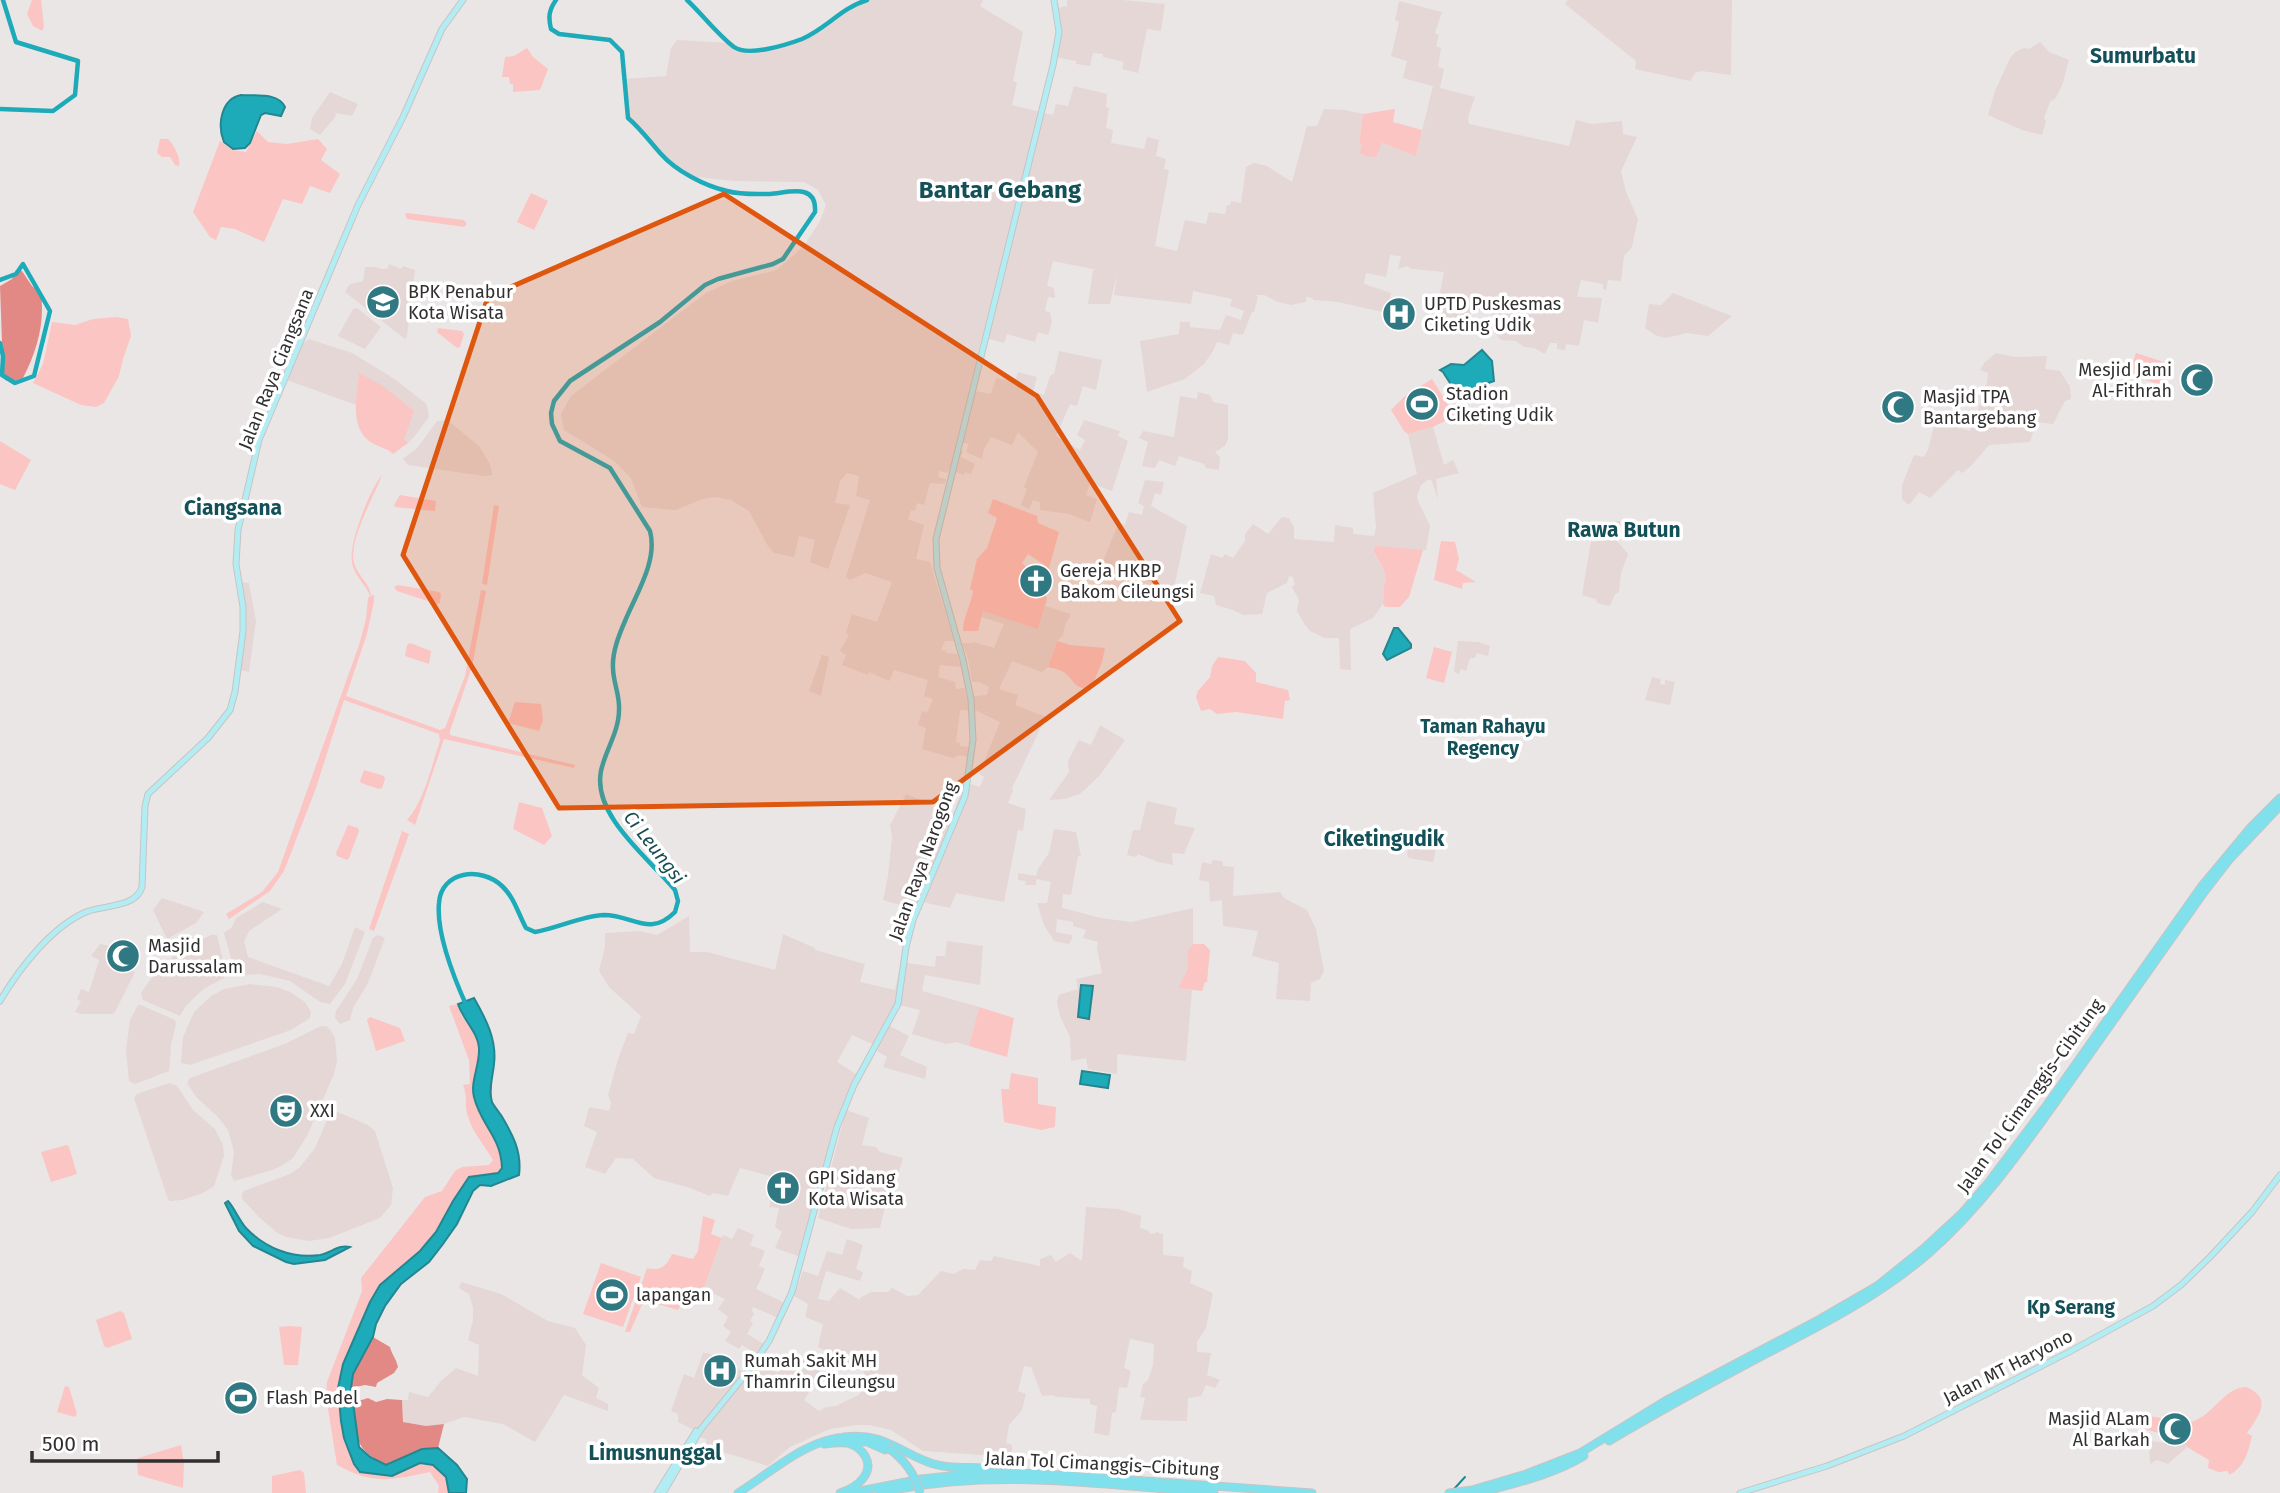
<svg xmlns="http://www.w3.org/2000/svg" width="2280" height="1493" viewBox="0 0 2280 1493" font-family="'Fira Sans',sans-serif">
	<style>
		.built { fill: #e4d7d6 }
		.green { fill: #fac5c2 }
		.forest { fill: #e38985 }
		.water { fill: #1eabb9; stroke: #248690; stroke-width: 2 }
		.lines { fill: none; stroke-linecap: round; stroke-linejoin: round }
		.stream { stroke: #248690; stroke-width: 2 }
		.river { stroke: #1eabb9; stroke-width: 4.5 }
		.major-casing { stroke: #c5c5c5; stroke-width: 7 }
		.highway-casing { stroke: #c5c5c5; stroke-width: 9 }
		.major { stroke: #b3edf4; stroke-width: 5 }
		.highway { stroke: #80e1ed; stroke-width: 7 }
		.highway-bridge-casing { stroke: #c5c5c5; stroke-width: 9; stroke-linecap: butt }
		.highway-bridge { stroke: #80e1ed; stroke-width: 7 }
		.marked { fill: #df570e; fill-opacity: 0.2; stroke: #df570e; stroke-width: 5; stroke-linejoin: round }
		.labels { text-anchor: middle; stroke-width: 7; stroke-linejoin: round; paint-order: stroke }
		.poi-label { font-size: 18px; fill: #312f2f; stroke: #fff; text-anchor: start }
		.street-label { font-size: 18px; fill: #312f2f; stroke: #fff }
		.neighbourhood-label { font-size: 19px; font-weight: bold; fill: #135057; stroke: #fff }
		.water-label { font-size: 19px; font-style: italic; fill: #174e54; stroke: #fff }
		.quarter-label { font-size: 21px; font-weight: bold; fill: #135057; stroke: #fff }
		.district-label { font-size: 24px; font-weight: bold; fill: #135057; stroke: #fff }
	</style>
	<rect width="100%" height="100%" fill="#ebe6e6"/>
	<path class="built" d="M868,0h115l-3,6 43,26 -10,49 4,2 -5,22 41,10 3,-11 12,2 6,-20 33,8 -1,13 3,1 -3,20 7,2 -2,13 33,6 3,-12 12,3 -3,16 10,3 -2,10 5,1 -14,76 22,5 8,-31 21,4 3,-12 16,2 2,-9h3l1,-4 10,2 5,-36 8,-4 13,3 25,16 15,-56h10l7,-17 20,1 19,4 -4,28 22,1 35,12 17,-69 -30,-8 4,-17 -16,-5 8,-34 -4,-2 4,-19 43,11 -7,21 4,2 -3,11 5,2 -3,19 6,2 -4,19 35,9 -7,20 1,7 100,22 7,-26 16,4 30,-3 1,13 14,3 -16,34 5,21 12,27 -6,28 -8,9 -3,25 -13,-1 -2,10 -3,-1v-5l-22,-4 -4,17 25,1 -4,25 -14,-3 -5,26 -13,-2 -1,6 -8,-1v-6h-7l-5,11 -11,-6 -10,-1 -8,-6 -15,-1 -8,-9v-17l-21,-5 -3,14 -34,-5 9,-46 -32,-3 -5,-3 -9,3 3,-13 -11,-1 -4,22 -20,-4 -2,11 27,9 -4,20 -49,-11 -25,-2v-2l-7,-1v5l-15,3 -13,-3 -14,-7h-9l3,2 -4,15h-2l-9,23 -10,-2 -4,12 -12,-3 -4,9 -9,13 -19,15 -38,13 -7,-51 39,-7 1,-12h10v5l30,3 6,-15 15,5 3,-9 -14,-5 2,-7 -39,-8 -2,13 -77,-9 3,-21 -7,30h-22l5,-34h4l-44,-9 -6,25 7,2 1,10 -7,-1 -3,14 5,1 2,10 -4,13 -10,-3 -3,10 -28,-8 -3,9 -22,-6 -13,53 22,4 5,-16 19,4 3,-10 19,5 -4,15 11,3 6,-19 4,-2 5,-23 43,9 -6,30 -13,-4 -6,20 -7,-2 -14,32 24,14 5,-10 -8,-5 7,-15 36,11 -2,5 10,5 -16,50 -22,-8 -4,12 11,4 -7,23 -21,-8 -29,-4v-8l-7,-2 -4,9 -8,-4 6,-16 -3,-2 14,-35 -20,-20 -6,13 -21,-8 -7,12 -2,10 -16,-7 3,-8 -8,-2 -2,7 4,2 -2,6 14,7 -4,10 -6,-2 -1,3 -15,-6 -1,4 -9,-2 -1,6 8,2 -1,5 -15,-1 -6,22 -7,-2 -2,8 -4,-1 -3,9 16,6 -8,34 14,3 24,79h-9l-4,9 5,1v2l11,1 4,13 -21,-2 -2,12 17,5 1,7 9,-1 1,9 21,-2 2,-8 -10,-5h-7l-4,-23 -6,-16h10l1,-1 21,6 10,-24 -23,-7 2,-6 55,17 7,-22 26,8 -6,11 -2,10 -6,6 -9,26 -6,5 -30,-11 -13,28 19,6 -3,10 31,12 -34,71 1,2 -5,13 18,6 -3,22 -5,-1 -14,72 -48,-9 -6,15 -28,-6 -4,8 -35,-10 5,-24 4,-39 -2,-12 16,-31 47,20 11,-32 16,5 4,-10 -5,-3 21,-52 -23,-11 -17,-1 -4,32 4,1v3l9,1v10l-10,-2 -6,3 -31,-9 4,-21 -8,-3 4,-14 5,2 6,-14 -9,-3 4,-16 -34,-10 -5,11 -20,-9 -1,3 -26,-10 4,-10 -6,-4 9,-16 -3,-2 6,-19 25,8 15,-40 -27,-9 -15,7 -4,-3 24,-77 -14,-4 3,-20 -12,-3 -7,8 -5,22 15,2 -22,64 -18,-7 5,-22 -16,-4 -5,21 -20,-4 -6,-7 -19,-35 -18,-11 -16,-3 -13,2 -26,11 -34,-3 -11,-29 -18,-18 -49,-30 -3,-16 10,-18 135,-103 26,-12 45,-11 27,-24 16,-25 6,-16 -8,-15 -14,-8 -71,-1 -43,-5 -27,-19 -22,-28 -13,-11 -4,-39 42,-3 5,-28 6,-8 53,3 5,5 13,4 13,-1 42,-13 54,-35z
		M1067,0h55l43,4 -4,27 -14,-2 -9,44 -16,-4 2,-7 -21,-5v-3l-10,-1 -3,13 -14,-2v-3l-21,-4 2,-25 -5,-23 15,-3z
		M1568,0h164l-1,75 -30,-4 -6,2 -5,8 -55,-12 1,-8 -71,-57z
		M2040,42l9,10 20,8 -6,23 -7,15 -6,4 -6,16 2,3 -4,14 -20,-5 -34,-15 7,-24 15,-33 5,-6 9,-4 5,1z
		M330,92l28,12 -6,12 -17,-3 1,3 -16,19 -10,-6 2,-11z
		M389,264l12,5 2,-3 12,4 -8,66 -2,3 -60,-47 5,-8 13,-3 2,-14h10l7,2 6,-1z
		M1673,293l59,23 -24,20 -21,-3 -21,5 -11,-3 -10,-7 4,-24 12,1z
		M357,308l24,19 -16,22 -27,-13 15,-27z
		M309,339l43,14 41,25 31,24 3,3 2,12 -15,20 -6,6 -4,-4 -45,-65 -3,31 -69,-25 15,-36z
		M1996,353l19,4 32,-1 -2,13 15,2 10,16 1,12 -6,2 -12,23 -17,-2 -6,20 -41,3 -18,21 -9,7 -4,-3 -28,28 -11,-6 -9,12h-3l-5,-5v-14l12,-30 10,2 4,-7 8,-32 5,5 29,8 16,-42 2,-16 -8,-3 4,-7z
		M1198,392l12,3 3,7 15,3v34l-3,7 -10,6 5,5 -1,13 -13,-2 -2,-4 -25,-8 -4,10 -16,-6 -4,8 -13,-2 6,-24 -9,-4 4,-7 31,6 6,-41 17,3z
		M447,420l32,26 11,18 2,11 -8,1 -76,-11 -5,-6 15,-12 19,-26z
		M1433,427l11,38 9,-5 6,13 -23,6 2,21 -6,-19 -3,-2 -8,6 -4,11 1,5 12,25 -4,24 -52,3 10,17 2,13 -2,2 -1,19 -10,14 -23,11 1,41 -11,-1 -1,-31h-14l-15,-7 -5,-6 -8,-14 2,-11 -6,-11 -1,-3 3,-1 -2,-8 -4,-1 -2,7 -20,10 -5,21 -19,1 -10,-5 -17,-5 -2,-9 -14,-3 11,-39 11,4 3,-4 8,4 12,-17v-7l8,-10 15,10 14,-17 7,1 5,9v12l40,3 1,-17 18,3v6l21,2 2,-8 -3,-35 44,-19 -9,-40z
		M1145,480l19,2 -3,13 -6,-2 -4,13 36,20 -13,62 -21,-5 -50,-21 15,-38 7,1 4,-13 13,3 2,-9 -6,-3z
		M1603,521h17v9h-6v6l-22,2 -1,-9 11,-2z
		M1605,540l12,1 11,13 -7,19 -2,19 -4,2 -5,12 -13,-3 -1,-4 -14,-4 9,-53z
		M240,582l9,1 7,38 -7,51 -9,-2 5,-34z
		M1458,641l21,1 11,4 -2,10 -11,-3 -2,5h-5l-4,13 -5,-2 -2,5 -5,-2z
		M822,655l7,2 -8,39 -12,-5z
		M1652,677l9,2 -1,5 5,1v-5l10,2 -5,23 -25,-5z
		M1100,725l25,15 -25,35 -20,19 -16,5 -15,1 20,-28 -1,-11 11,-21 12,5z
		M1147,801l30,7 -3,16 21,4 -11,26 -12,-1 1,12 -15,-3 -20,-8 -2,3 -9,-2 6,-25h7z
		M1054,829l22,3 5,24h-3l-7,39 -8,-1 -1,14 39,10 30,4 62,-14v36l-5,6 1,19 -11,19 14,2 -6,71 -69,-7v20l-29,-5 -2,-11 -15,3 -1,-24 -10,-21 -3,-14 2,-7 19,-6 -2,-10 26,-6 -5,-24 1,-7 -15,-4 3,-8 -13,-4v-4l-16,-3 -1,13 16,3v4l-3,5 -15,-3 -10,-16 -7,-22h10l4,-21 -15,-3v6h-11l1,-4 -8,-1v-7l18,3 2,-7 11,-16z
		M1409,833l24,5 10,6 -1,5 -6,-1 -3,14 -24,-4 -2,-4 2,-12 -5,-2z
		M1213,860l9,1 1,5 11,1 -1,29 47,-4 4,6 23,12 9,19 8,42 -4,8 -9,4 -1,18 -34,-2 3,-36 -27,-7 6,-25 -35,-5 -1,-26 -12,2 -1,-20 -10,-2 3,-18 9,2z
		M162,898l25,8 17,6 -8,11 -29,16 -14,-29z
		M263,902l19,7 -33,22 -5,11 4,15 81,29 13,-22 13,-37 10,5 -20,52 -15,20 -10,-2 -30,-21 -30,-7 -18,1 -7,-3 -11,-39 8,-6 4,-9z
		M689,916l1,36h17l68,18 8,-36 32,14v2l50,14 -5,18 35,8 6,-28 34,5 1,-11h9l2,-15 36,5 -3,39 -55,-10 -3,16 57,16 -10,39 -13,-4 -10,2 -34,-10 8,-24 -25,-6 -9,20 23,12 -9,19 27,12 -2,12 -42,-12 4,-10 -10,-6 2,-4 -27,-12 -15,27 19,12 -27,69 -28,114 -26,-9 7,-16 -7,-5 4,-19 -10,-1 8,-29 -37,-10 -12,28 -15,-3 -3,3 -20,-8 -36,-10 -21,-19 -17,-1 -11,16 -20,-7 12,-35 -13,-6 5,-19 20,4 2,-8 -3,-8 11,-39 9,-23 6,1 7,-18 -32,-29 -10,-16 6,-25v-13l34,-2 18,4z
		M211,935h6l1,4 7,31 -1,8 -19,10 -9,8 -10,10 -6,10 -37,-16 -2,-7 12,-17 16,-16 15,-12z
		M378,935l7,3 -17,45 -15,25 -3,12 -10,4 -5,-6 1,-7 21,-32 16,-41z
		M100,944l14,3 -5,14 26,11 -20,40 -3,2h-30l-7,-2 6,-11 -4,-2 4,-10 8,3 10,-32 -8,-4z
		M250,984l27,3 13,5 15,10 6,10 -1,6 -19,12 -101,35 -9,-2 2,-26 11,-25 17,-16 13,-7z
		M138,1005h3l34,15 1,4 -5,21 -2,26 -34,13 -6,-3 -3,-31 4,-30z
		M321,1026h5l4,3 5,9 2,23 -3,13 -27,62 -14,22 -10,7 -11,5 -38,11 -3,-6 3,-23 -6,-22 -10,-13 -21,-19 -10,-15 3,-5 97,-35z
		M169,1083l8,3 16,24 22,19 8,16 1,11 -10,30 -11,7 -21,7 -12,1 -2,-2 -34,-101 3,-4z
		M846,1110l23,8 -7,27 14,2 4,5 23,6 -9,31 -6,4 -8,35 -29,1 -33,-11z
		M335,1111l33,14 7,6 18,57 -2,17 -11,13 -51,20 -20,3 -23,-4 -10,-5 -17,-15 -17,-18v-5l2,-3 46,-17 10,-7 15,-19 15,-35z
		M1086,1207l33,2 22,7 -1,12 9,3v2l6,1 1,-2 7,2v21l21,2 -1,10 9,4 -2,12 23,10 -7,35 -9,14v10l14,1 -4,22 13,5 -5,8 -9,-3 -5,11 -13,2 -1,23 -47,-1 5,-22 -5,-1 3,-13 5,-4 5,-15 1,-21 -24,-5 -6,29 7,3 -4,17 -8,-1 -3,25 -4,1 -3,23 -15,-3 3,-27 -7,-2v-5l-33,-2 -5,-2 -10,1 -11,-29 -7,-1 -6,25 8,3 -4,16 -13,15 -3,18 6,2v12l-89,-6 -32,-21 -22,-5h-12l-27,4 -40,18 -22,19 -64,-20 3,-6 -8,-4 1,-3 -22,-11v-8l-7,-3 13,-37 10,4 9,-25h5l41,22 11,-12 18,10 16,-23 17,16 11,6 -18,28 15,11 7,-4 10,-1 24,-12 5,-18 -1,-4 -46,-25 5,-23 -18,-7 3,-13 -14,-8 9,-25 15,5 9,-25 15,4 5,-16 16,6 -7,24 7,3 -3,9 -34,-10 -8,28 11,2 11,-13 20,12v-2l11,-6h17l4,-4 15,8 11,-1 23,-24 13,3 9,-5 12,1 5,-10 11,1 3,-5 46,10v-7l11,-4 5,7 14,-9 12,8z
		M738,1228l16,7 -4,10 15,6 -6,15 6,3 -9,20 29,14 -7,15 -25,-11 -1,4 2,3 -4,7 3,2 -6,11 17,10 -7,10 -15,-9 -3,4 -14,-8 6,-9 -8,-6 5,-9 -10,-8 7,-10 -21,-10 19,-54 9,4z
		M461,1282l40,12 47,27 27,7 11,17 -4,30 17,13 -3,10 12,6v7l-44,-16 -29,47 -32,-18 -39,-7 -20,7 -18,2 -23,-4 -1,-22h6l1,-8 19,5 13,-16 15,-13 22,8 1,-31 -11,-5 5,-20v-13l-4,-13 -10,-6z
		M2149,1441l19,2 16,-2 3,6 -19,17 -11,-4 -7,4z"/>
	<path class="green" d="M32,0h9l3,27 -2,4 -9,-5 -6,-12z
		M527,48l6,9 15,12 -8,21 -27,2v-8h-3l-1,-7h-7l3,-20 9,-1z
		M1395,109l-2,13 29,8 -6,26 -34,-13 -6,14 -11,-1 -5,-3 2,-9 -3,-1 4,-29z
		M257,131l11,11 19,2 31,-5 9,10 -6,11 19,14 -10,19 -20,-7 -8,18 -19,-5 -19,43 -29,-13 -14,-2 -5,13 -6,-3 -17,-25 27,-71 12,9 14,2z
		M160,139h8c6,6 13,19 11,27l-4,-1 -5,-8h-8l-5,-4z
		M531,193l17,8 -14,29 -17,-8z
		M407,213l57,7 3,4 -3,3 -57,-8 -2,-5z
		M116,317l12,2 3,17 -8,23 -4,17 -15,27 -8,4 -15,-2 -48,-22 10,-19 9,-42 23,3 18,-6z
		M438,328l24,3 2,3 -4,13 -3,1 -20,-16z
		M2136,353l34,11 -7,22 -34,-12z
		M359,373l24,13 31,25 -10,28 4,4 -15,11c-7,-7 -16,-7 -24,-13 -20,-16 -12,-46 -10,-68z
		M1432,379l23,37 -22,11 -25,7 -4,-3 -13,-21 13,-13z
		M0,441l31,19 -16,30 -15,-6z
		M382,475c-7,20 -34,65 -28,88 3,12 16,20 17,33l3,-1v6l-7,33 -21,62 94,34 5,-2 20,-52 16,-86 5,1 -14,76 -22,64v4l125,30 -1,3 -130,-29 -29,86 -8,-5c17,-18 25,-56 33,-79l-1,-7 -95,-34 -28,88 -32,83 -14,20 -41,28 -3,-5 36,-22 16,-20 81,-227 7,-26 2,-21 2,-2c-4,-12 -16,-20 -18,-33 -4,-19 18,-74 30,-88z
		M400,495l36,6 -1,10 -40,-4 -1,-2z
		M993,499l44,17 1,7 21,9 -10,36 -21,-14 -6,9 4,4 -5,10 24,15 2,7 -9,30 -55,-18 -5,20h-15c0,-14 8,-26 10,-40l-3,-2 7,-30 10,-11 10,-30 -9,-5z
		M494,505l5,1 -12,79 -5,-1z
		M1441,541l14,1 4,17 -3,11 20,12 -13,1 -1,6 -28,-9z
		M1375,546l48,4 -14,47 -9,10h-15l-2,-3 1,-19 2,-3 -2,-12 -10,-18z
		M398,585l41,7 2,2 -1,9 -3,1 -40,-13 -3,-4z
		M1057,641l13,4 35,3 -3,14 -11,26c-18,1 -14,-5 -25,-14 -4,-4 -13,-6 -18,-7z
		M410,643l21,8 -2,13 -24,-8 2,-11z
		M1434,647l18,5 -8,31 -18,-5z
		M1218,657l27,4 11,12v9l32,8 2,10 -5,1 -2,18 -47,-7 -19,2 -7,-5 -9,2 -5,-14 2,-6 12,-14 2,-11z
		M515,702l26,2 2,16 -4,11 -31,-8z
		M364,770l20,6 1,3 -3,9 -3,1 -18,-6 -1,-2z
		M519,802l23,6 10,28 -8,9 -31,-16z
		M348,825l10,3 1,3 -10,27 -2,2 -10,-4 -1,-3z
		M402,831l7,3 -35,97 -5,-2z
		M1193,944h11l6,6 -3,32h-2l-3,9 -24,-3 10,-19v-19z
		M458,1004l3,11 14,20 4,10 -2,27 2,41 19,30 4,25 -4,5 -29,4 -16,24 -17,31 -16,19 -40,34 -37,79 -5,24 3,33 3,17 16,34c27,-4 90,-25 89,21h-11l1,-7 -9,-14c-39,8 -57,13 -93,-7l-11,-69 1,-14 35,-91 -1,-13 64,-81 17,-6 13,-20 7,-4 27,-2 4,-5c-8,-14 -20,-27 -25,-43 -4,-11 0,-21 -5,-32l7,-1 -1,-24 -20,-54z
		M979,1007l35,11 -7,39 -38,-11z
		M370,1017l30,11 5,13 -29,10 -9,-31z
		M1011,1073l27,5v26l18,3 -1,20 -14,3 -37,-8 -3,-33h8z
		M67,1145l2,2 8,27 -26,8 -10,-30z
		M703,1216l12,4 -4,14 11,4 -18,50 3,2 -3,9 -17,-6 -9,17 -34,-10 -14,32h-5l22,-64c14,3 19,-1 25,-14l21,5 5,-8z
		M601,1263l40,14 -18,50 -40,-13z
		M120,1311l4,2 8,26 -25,9 -3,-2 -8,-26z
		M290,1326l12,1 -4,38h-14l-5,-38z
		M65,1386l4,1 8,27 -2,3 -18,-5z
		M2246,1387c27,11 13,29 1,46l5,3c-4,16 -7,31 -23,39l-1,-4 -9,1 -11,-4 1,-8 -22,-13 -3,-6c6,-4 10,-12 7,-19 22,-6 32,-34 55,-35z
		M2150,1416l26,5 6,5v7l-7,4 -35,-9 -1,-5z
		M181,1445l3,18 -1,25 -45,-13 -1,-14 1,-3z
		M300,1470l4,3 2,20h-34v-17z"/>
	<path class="forest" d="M16,270l6,1 10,15 9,7c4,30 -4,58 -18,85l-12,4 -6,-2 -2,-9 -3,-85 12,-7z
		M373,1337l17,10c2,8 6,11 8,20l-4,6 -17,10 -1,4 -11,-2 -14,3 2,-14z
		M368,1398l8,4 11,-3 15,1 1,22 23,4 18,-2 -6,24 -16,1 -36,16c-34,-17 -28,-28 -34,-62z"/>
	<path class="water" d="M241,95c14,1 37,-3 44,12l-4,9 -16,-3 -4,2 -11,28 -5,5 -12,1 -9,-7c-7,-17 -3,-43 17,-47z
		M1482,350l10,11 2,20 -37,13 -14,-22 -3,-2 11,-6 13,1z
		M1394,628h4l13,16v4l-24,12 -4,-6z
		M1081,985l12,1 -4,33 -11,-2z
		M474,998c12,21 23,42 20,66 -1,12 -6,26 -2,38 2,4 6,9 9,13 12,20 21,37 18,60l-28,11 -11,-1 -7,6 -16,33 -14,20 -14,18 -28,22 -16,22 -9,18 -3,13 -20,37 -2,14 8,59 11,10 16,8 36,-16 16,-1 19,17 10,14 -1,14h-17l-3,-16 -13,-12 -13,-2 -28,13 -32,-4 -6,-8 -10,-26 -3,-17 -3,-33 5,-24 27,-62 10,-17 40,-34 16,-19 17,-31 16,-24 29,-4 4,-5c-1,-32 -21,-42 -28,-71 -4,-15 6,-32 5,-49 -1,-16 -16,-28 -21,-44z
		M1082,1071l28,4 -2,13 -28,-4z
		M228,1201c7,8 11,19 18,27 19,20 46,31 74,27 11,-2 19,-11 30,-8l-25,13 -31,4 -8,-2 -33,-16 -14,-15 -14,-28z"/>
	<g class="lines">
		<path class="stream" d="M1454,1489l11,-12"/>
		<path class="river" d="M687,0c15,14 31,35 47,47 14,10 52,-2 68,-8 24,-10 39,-31 65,-39
			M0,109l53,2 22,-16 3,-34 -62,-19 -13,-42
			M0,280l16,-6 7,-10 27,47 -16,65 -19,7 -13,-8 1,-19 -3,-13
			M467,1007c-13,-29 -31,-73 -28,-104 2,-32 42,-37 63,-17 12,11 16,27 24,42l9,4c23,-4 46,-16 69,-17 29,0 45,23 71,-3l3,-11 -3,-11c-25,-31 -83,-74 -74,-119 4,-20 18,-39 18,-61 1,-15 -6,-28 -6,-42 -1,-16 6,-33 12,-47 11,-27 33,-60 25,-90l-40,-63 -50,-27 -8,-17 -1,-11 3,-12 16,-20 90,-59 45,-37 13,-6 55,-15 10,-5 32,-47c2,-30 -28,-19 -45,-18 -15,0 -29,1 -43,-3 -22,-5 -51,-20 -66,-37 -11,-12 -20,-25 -33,-36l-6,-66 -12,-12 -51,-6 -8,-5c-3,-12 -2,-19 5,-29"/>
		<g class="major-casing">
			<path id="major" d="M0,1001c19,-32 51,-74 86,-89 17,-7 50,-4 56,-25l3,-81 3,-12 60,-56 22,-28 5,-18 8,-61v-24l-7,-43 2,-34 21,-90 99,-235 45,-88 39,-88 21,-29
				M657,1493l39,-62
				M663,1493l38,-64 49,-60 19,-28 23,-49 45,-165 17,-42 44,-81 8,-57 7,-27 52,-124 8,-56 -2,-41 -8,-39 -26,-92 -1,-29 117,-474 6,-33 -5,-32
				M1740,1493l87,-27 77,-30 165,-84 84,-46 28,-21 29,-28 42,-45 28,-37"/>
		</g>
		<g class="highway-casing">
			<path id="highway" d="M844,1437c36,-5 53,13 84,25 17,7 38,5 56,6
				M845,1440l22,2 18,8
				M1609,1441c51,-30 102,-58 153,-85 58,-30 118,-60 167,-103 56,-49 98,-111 141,-171 45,-64 90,-127 135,-191l24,-31 51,-54
				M824,1444c8,-1 16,-2 23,-1 16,4 27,20 17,34 -6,9 -15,13 -24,16
				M738,1493c34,-21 69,-55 110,-56
				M850,1493l71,-14 67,-7 59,2 265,19
				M880,1493c111,-26 222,-8 334,0
				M1449,1493l23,-3 54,-16 54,-21 85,-52 155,-82 57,-33 46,-37 39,-36 26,-30 58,-77 155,-219 50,-60 29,-29
				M1480,1493c35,-10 73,-18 104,-37"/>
		</g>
		<use href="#major" class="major"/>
		<use href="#highway" class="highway"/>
		<g class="highway-bridge-casing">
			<path id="highway-bridge" d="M887,1447c17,12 28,26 33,46"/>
		</g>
		<use href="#highway-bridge" class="highway-bridge"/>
	</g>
	<path class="marked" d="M724,194l313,202 143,225 -247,181 -374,6 -156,-253 85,-258z"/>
	<defs>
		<g id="school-disc" transform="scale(1.75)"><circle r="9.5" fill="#317982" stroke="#fff"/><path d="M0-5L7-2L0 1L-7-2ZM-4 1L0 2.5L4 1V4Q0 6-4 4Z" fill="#fff"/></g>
		<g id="hospital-disc" transform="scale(1.75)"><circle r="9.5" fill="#317982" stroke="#fff"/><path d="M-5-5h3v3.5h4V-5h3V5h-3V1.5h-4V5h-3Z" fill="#fff"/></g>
		<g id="mosque-disc" transform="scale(1.75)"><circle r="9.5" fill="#317982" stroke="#fff"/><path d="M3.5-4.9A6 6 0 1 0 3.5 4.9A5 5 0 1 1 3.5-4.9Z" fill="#fff"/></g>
		<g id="stadium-disc" transform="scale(1.75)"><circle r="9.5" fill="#317982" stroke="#fff"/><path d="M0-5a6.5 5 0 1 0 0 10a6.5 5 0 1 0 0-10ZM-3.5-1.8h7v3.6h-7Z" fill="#fff"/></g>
		<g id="church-disc" transform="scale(1.75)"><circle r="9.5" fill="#317982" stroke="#fff"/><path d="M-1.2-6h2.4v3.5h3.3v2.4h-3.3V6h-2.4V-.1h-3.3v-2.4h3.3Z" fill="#fff"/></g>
		<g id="theatre-disc" transform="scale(1.75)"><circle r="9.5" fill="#317982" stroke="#fff"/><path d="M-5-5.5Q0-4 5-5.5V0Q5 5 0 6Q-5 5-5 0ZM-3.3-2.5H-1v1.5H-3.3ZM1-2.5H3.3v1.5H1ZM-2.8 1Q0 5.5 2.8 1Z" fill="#fff"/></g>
	</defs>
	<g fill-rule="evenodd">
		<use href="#school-disc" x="383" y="302"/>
		<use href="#hospital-disc" x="1399" y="314"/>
		<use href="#mosque-disc" x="2197" y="380"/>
		<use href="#stadium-disc" x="1422" y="404"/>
		<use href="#mosque-disc" x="1898" y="407"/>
		<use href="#church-disc" x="1036" y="581"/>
		<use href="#mosque-disc" x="123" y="956"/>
		<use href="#theatre-disc" x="286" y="1111"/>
		<use href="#church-disc" x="783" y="1188"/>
		<use href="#stadium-disc" x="612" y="1295"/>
		<use href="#hospital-disc" x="720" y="1371"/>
		<use href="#stadium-disc" x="241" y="1398"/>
		<use href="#mosque-disc" x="2175" y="1429"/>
	</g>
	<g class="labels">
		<g class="poi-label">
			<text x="408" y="298">BPK Penabur<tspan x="408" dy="21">Kota Wisata</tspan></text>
			<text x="1424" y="310">UPTD Puskesmas<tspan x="1424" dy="21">Ciketing Udik</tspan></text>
			<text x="2172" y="376" text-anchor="end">Mesjid Jami<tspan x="2172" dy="21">Al-Fithrah</tspan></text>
			<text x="1446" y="400">Stadion<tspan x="1446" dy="21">Ciketing Udik</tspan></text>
			<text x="1923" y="403">Masjid TPA<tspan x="1923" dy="21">Bantargebang</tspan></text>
			<text x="1060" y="577">Gereja HKBP<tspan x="1060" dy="21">Bakom Cileungsi</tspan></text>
			<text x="148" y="952">Masjid<tspan x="148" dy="21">Darussalam</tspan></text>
			<text x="310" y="1117">XXI</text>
			<text x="808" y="1184">GPI Sidang<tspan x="808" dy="21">Kota Wisata</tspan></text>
			<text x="636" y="1301">lapangan</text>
			<text x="744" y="1367">Rumah Sakit MH<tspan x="744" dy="21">Thamrin Cileungsu</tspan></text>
			<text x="266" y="1404">Flash Padel</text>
			<text x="2150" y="1425" text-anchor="end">Masjid ALam<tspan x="2150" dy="21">Al Barkah</tspan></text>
		</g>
		<g class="street-label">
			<text transform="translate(276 369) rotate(-68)" y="6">Jalan Raya Ciangsana</text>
			<text transform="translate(923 861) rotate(-70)" y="6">Jalan Raya Narogong</text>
			<text transform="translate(2030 1096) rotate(-54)" y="6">Jalan Tol Cimanggis–Cibitung</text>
			<text transform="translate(2008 1367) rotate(-27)" y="6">Jalan MT Haryono</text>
			<text transform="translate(1102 1464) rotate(3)" y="6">Jalan Tol Cimanggis–Cibitung</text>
		</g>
		<g class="neighbourhood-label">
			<text x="1483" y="733">Taman Rahayu<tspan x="1483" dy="22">Regency</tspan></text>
			<text x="2071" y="1314">Kp Serang</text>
		</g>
		<g class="water-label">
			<text transform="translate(655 847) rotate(52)" y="7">Ci Leungsi</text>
		</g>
		<g class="quarter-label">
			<text x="2143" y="63">Sumurbatu</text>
			<text x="233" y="515">Ciangsana</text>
			<text x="1624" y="537">Rawa Butun</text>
			<text x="1384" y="846">Ciketingudik</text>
			<text x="655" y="1460">Limusnunggal</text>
		</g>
		<g class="district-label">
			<text x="1000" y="198">Bantar Gebang</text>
		</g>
	</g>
	<path d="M32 1451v10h186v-10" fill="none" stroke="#312f2f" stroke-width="3.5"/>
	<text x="42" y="1451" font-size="21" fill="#312f2f" stroke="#ffffff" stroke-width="5" paint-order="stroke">500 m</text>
</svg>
